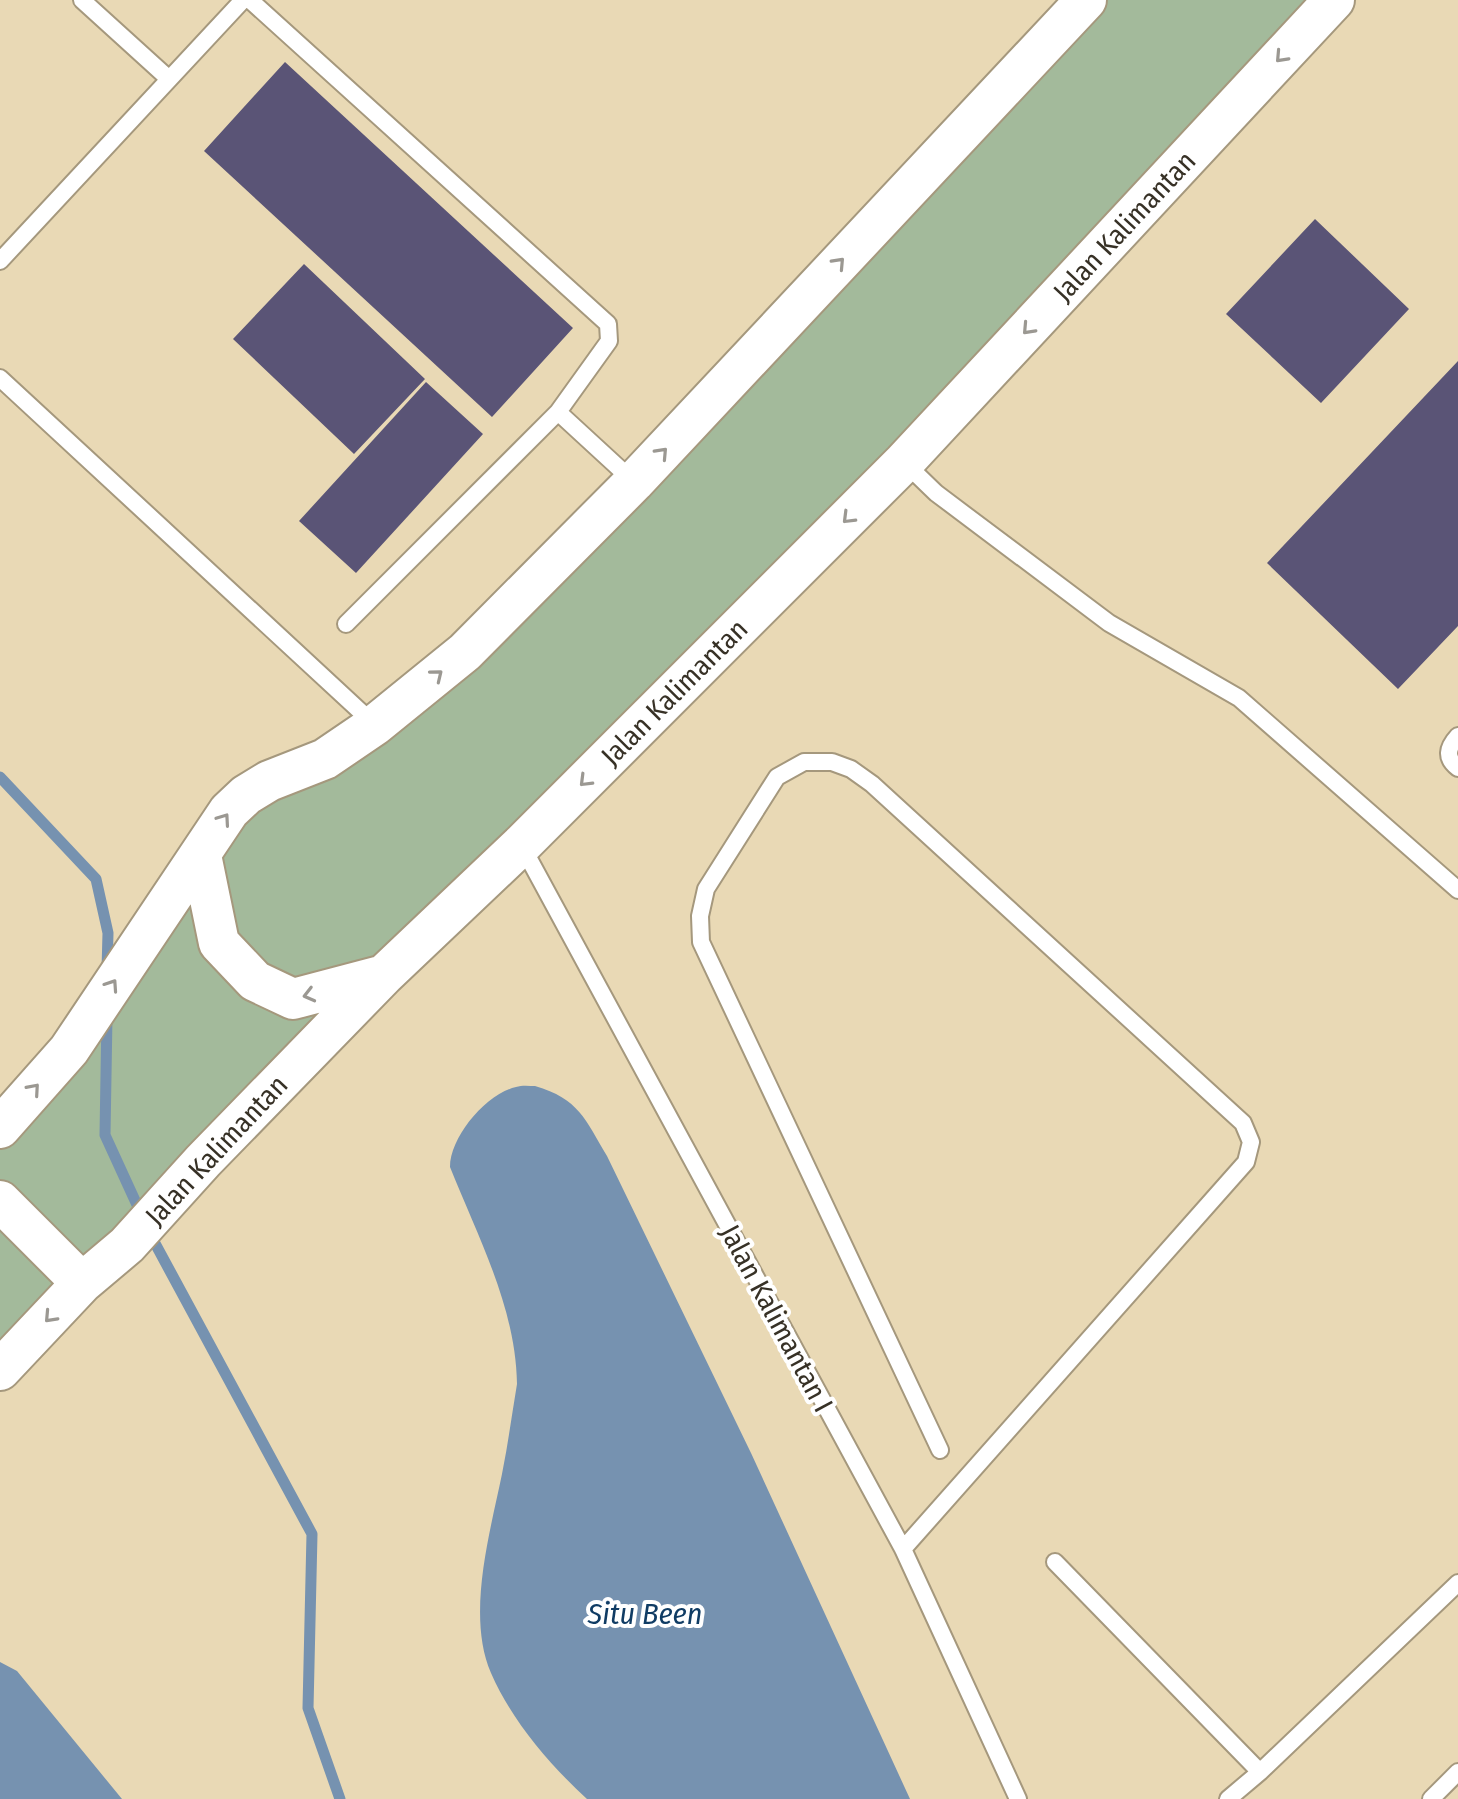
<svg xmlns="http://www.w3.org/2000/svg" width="1458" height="1799" viewBox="0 0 1458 1799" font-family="'Fira Sans Condensed',sans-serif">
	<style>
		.built { fill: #e9d9b5 }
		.green { fill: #a3ba9b }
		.water { fill: #7692b0 }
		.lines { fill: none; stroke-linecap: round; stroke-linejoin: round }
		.stream { stroke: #7692b0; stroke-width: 11 }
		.building { fill: #5a5476 }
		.service-casing { stroke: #a5987d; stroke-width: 20 }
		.tertiary-casing { stroke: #a5987d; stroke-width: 44 }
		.service { stroke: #fff; stroke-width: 16 }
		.tertiary { stroke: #fff; stroke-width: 40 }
		.oneway { stroke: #9b9892 }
		.labels { text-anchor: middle; stroke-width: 8; stroke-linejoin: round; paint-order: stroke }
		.street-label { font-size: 28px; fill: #373126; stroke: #fff }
		.water-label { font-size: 30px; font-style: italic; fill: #103c64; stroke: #fff }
	</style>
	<rect width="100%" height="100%" fill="#f1e4c7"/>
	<path class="built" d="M0,0h1458v1799h-1458z"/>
	<path class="green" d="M1086,0h237l-1323,1370v-242l229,-317 146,-86z"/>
	<path class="water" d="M535,1086c44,13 50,33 72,70l144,297 159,346h-323c-38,-35 -75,-78 -96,-126 -25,-58 -1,-140 11,-199 6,-30 10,-60 15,-90 -1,-76 -39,-147 -67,-217 0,-30 36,-73 66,-80 6,-2 13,-1 19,-1z
		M0,1662l17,9 105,128h-122z"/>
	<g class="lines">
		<path class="stream" d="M0,777l96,102 12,54 -1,37
			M107,1016l-2,119 38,83
			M150,1234l162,300 -4,174 32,91"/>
	</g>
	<path class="building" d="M285,62l288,266 -81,89 -288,-266z
		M1315,219l94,90 -88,94 -95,-89z
		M304,264l121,115 -71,75 -121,-115z
		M1458,361v265l-60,63 -131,-126z
		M426,382l57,52 -127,139 -57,-52z"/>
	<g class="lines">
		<g class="service-casing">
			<path id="service" d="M82,0l87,79
				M250,0l358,324 1,17 -51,71 -212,212
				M0,261l243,-261
				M0,378l374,346
				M558,412l75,69
				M904,462l32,31 173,130 130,75 219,192
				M1458,736c-11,12 -13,22 0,32
				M522,846l381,703 115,250
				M903,1549l343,-387 5,-20 -8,-19 -371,-339 -21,-15 -19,-7h-28l-27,15 -71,112 -6,27 1,26 239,508
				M1055,1562l205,210 -32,27
				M1260,1772l198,-189
				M1431,1799l27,-27"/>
		</g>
		<g class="tertiary-casing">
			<path id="tertiary" d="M201,855l18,88 36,38 38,18 91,-24
				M0,1128l69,-78 160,-239 17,-16 23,-14 56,-22 50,-34 90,-73 169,-170 452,-482
				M0,1201l82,82
				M0,1370l82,-87 45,-38 76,-84 181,-186 137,-130 383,-383 430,-462"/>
		</g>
		<use href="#service" class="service"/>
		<use href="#tertiary" class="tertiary"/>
	</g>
	<defs><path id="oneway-chevron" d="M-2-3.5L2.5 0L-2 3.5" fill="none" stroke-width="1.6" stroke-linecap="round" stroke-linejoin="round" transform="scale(2)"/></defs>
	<g class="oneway">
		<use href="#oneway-chevron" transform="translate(1281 57) rotate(133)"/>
		<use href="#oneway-chevron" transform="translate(839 263) rotate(-47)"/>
		<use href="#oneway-chevron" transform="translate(1028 329) rotate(133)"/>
		<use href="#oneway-chevron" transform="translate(662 453) rotate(-47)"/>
		<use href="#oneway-chevron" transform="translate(848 518) rotate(135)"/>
		<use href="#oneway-chevron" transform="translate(437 675) rotate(-39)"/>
		<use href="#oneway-chevron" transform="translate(585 781) rotate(135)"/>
		<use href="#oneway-chevron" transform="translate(224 819) rotate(-55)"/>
		<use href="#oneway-chevron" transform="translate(112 985) rotate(-56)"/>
		<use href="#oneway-chevron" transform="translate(309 995) rotate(166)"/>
		<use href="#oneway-chevron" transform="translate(34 1089) rotate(-49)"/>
		<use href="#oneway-chevron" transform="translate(50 1317) rotate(133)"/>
	</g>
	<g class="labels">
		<g class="street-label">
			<text transform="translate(1124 226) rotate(-47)" y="10">Jalan Kalimantan</text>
			<text transform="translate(674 692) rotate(-45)" y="10">Jalan Kalimantan</text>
			<text transform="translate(216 1150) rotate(-47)" y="10">Jalan Kalimantan</text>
			<text transform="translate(777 1318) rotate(62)" y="10">Jalan Kalimantan I</text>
		</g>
		<g class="water-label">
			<text x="645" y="1624">Situ Been</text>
		</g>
	</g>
</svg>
